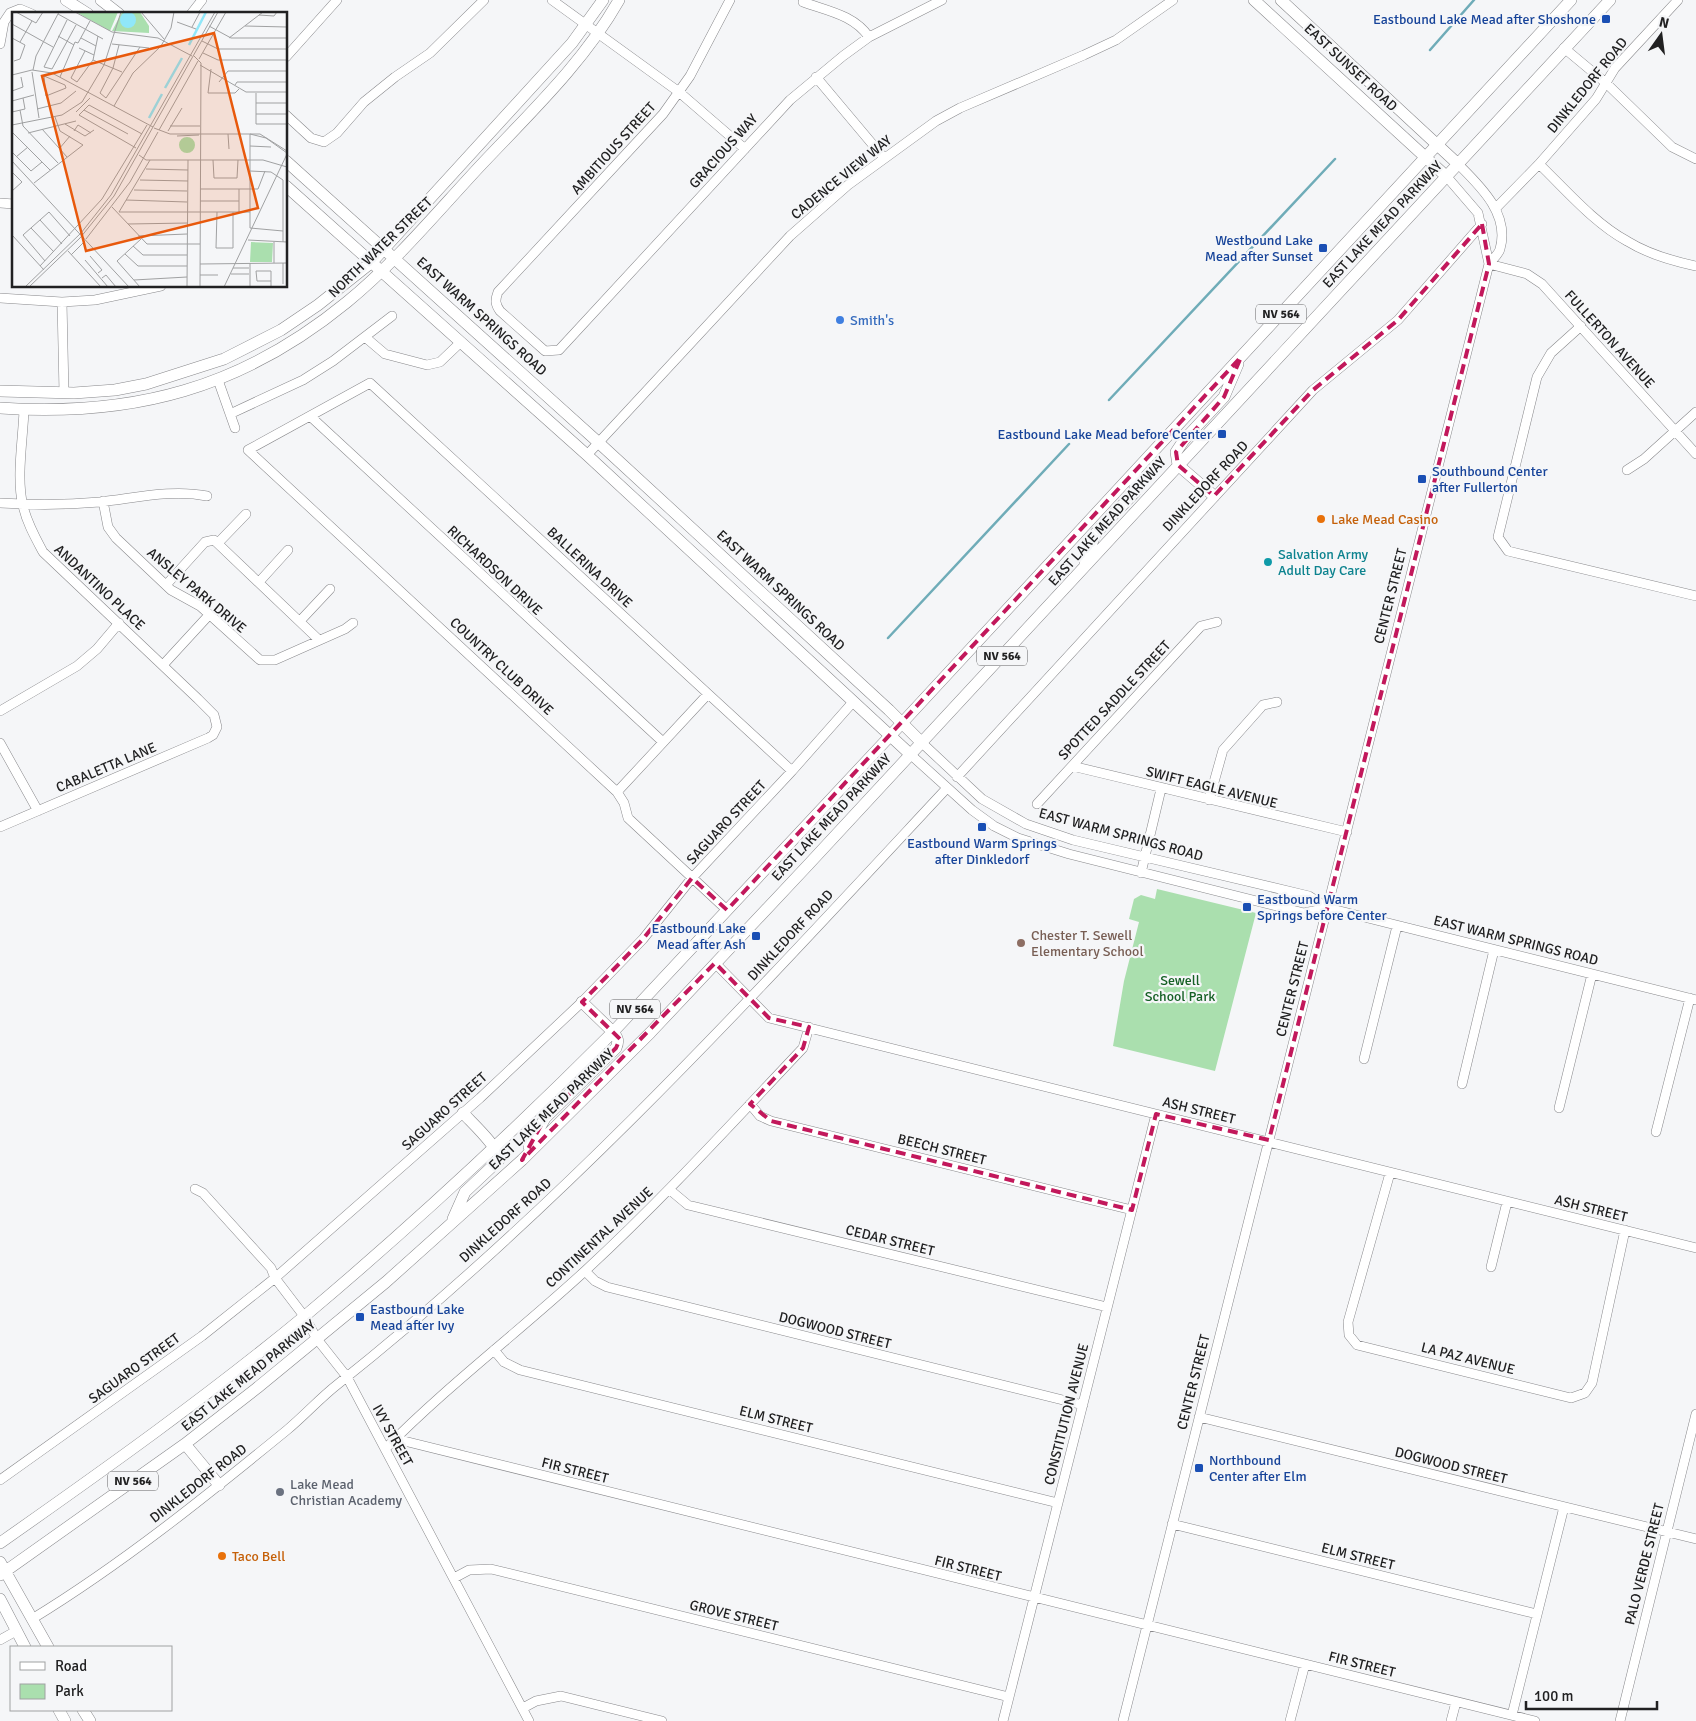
<svg xmlns="http://www.w3.org/2000/svg" width="1696" height="1721" viewBox="0 0 1696 1721" font-family="Signika,sans-serif">
	<style>
		.green { fill: #aadfae }
		.lines { fill: none; stroke-linecap: round; stroke-linejoin: round }
		.stream { stroke: #6facb8; stroke-width: 2.5 }
		.minor-casing { stroke: #88888b; stroke-width: 10 }
		.major-casing { stroke: #88888b; stroke-width: 12 }
		.minor { stroke: #fff; stroke-width: 9 }
		.major { stroke: #fff; stroke-width: 11 }
		.marked { fill: none; stroke: #c2185b; stroke-width: 4; stroke-dasharray: 10 6; stroke-linejoin: round }
		.transit-dot { fill: #1a4fb4; stroke: #f5f6f8; stroke-width: 2 }
		.shop-dot { fill: #3f7fe0; stroke: #f5f6f8; stroke-width: 2 }
		.food-dot { fill: #e8710a; stroke: #f5f6f8; stroke-width: 2 }
		.culture-dot { fill: #0f9aa8; stroke: #f5f6f8; stroke-width: 2 }
		.education-dot { fill: #8d6e63; stroke: #f5f6f8; stroke-width: 2 }
		.worship-dot { fill: #6b7280; stroke: #f5f6f8; stroke-width: 2 }
		.labels { text-anchor: middle; stroke-width: 4.5; stroke-linejoin: round; paint-order: stroke }
		.shield { fill: #f5f6f8; stroke: #616162; stroke-width: 1 }
		.shield-label { font-size: 12px; font-weight: bold; fill: #212122 }
		.transit-label { font-size: 14px; fill: #164399; stroke: #f5f6f8; text-anchor: end }
		.street-label { font-size: 14px; fill: #212122; stroke: #f5f6f8 }
		.shop-label { font-size: 14px; fill: #366cbe; stroke: #f5f6f8; text-anchor: start }
		.food-label { font-size: 14px; fill: #c56008; stroke: #f5f6f8; text-anchor: start }
		.culture-label { font-size: 14px; fill: #0d838f; stroke: #f5f6f8; text-anchor: start }
		.education-label { font-size: 14px; fill: #785e54; stroke: #f5f6f8; text-anchor: start }
		.park-label { font-size: 14px; fill: #156025; stroke: #f5f6f8 }
		.worship-label { font-size: 14px; fill: #5b616d; stroke: #f5f6f8; text-anchor: start }
		.inset-river { fill: none; stroke: #90e7f9; stroke-width: 2.5 }
		.inset-road { fill: none; stroke: #a0a1a2; stroke-width: 1 }
		.view { fill: #e8590c; fill-opacity: 0.15; stroke: #e8590c; stroke-width: 2.5 }
		.inset-edge { fill: none; stroke: #212122; stroke-width: 2.5 }
	</style>
	<rect width="100%" height="100%" fill="#f5f6f8"/>
	<path class="green" d="M1157,889l99,24 -41,158 -102,-25 11,-65 15,-59 -10,-3 5,-20 7,-4 14,4z"/>
	<g class="lines">
		<path class="stream" d="M1430,50l44,-50
			M1109,400l226,-241
			M888,638l181,-194"/>
		<g class="minor-casing">
			<path id="minor" d="M552,0l127,92 66,57
				M730,0l-40,76 -27,38 -165,178c-3,8 -3,12 2,19l45,40 14,-1 231,-250 53,-44 26,-19 73,-37
				M803,2c25,9 51,13 66,35
				M191,14l11,-14
				M0,44l4,-22 6,-9 10,-4 12,5
				M1564,48l42,35 66,64 24,12
				M286,57l51,-57
				M816,77l68,81
				M286,115l25,23 13,4 13,-9 27,-31 31,-25 35,-24 54,-53
				M1539,164c27,26 55,59 88,77 21,13 45,20 69,25
				M1447,177l31,36 11,51
				M0,203l14,1
				M1496,208l43,-44 57,-65 19,-31 63,-68
				M1489,264l38,10 15,10 154,170
				M0,298l62,4 33,-2 66,-14
				M62,302l2,91
				M1581,326l-30,27 -14,24 -39,160 10,14 188,45
				M365,337l20,17 42,11 13,-3 21,-20
				M218,380l17,48
				M230,414l73,-34 30,-19 59,-45
				M310,416l353,326
				M587,455l203,-219 58,-51 88,-64 24,-13 124,-53 32,-15 57,-40
				M1627,470l17,-11 52,-47
				M103,501l5,26 8,11 55,52 29,16 60,54h15l70,-31 8,-6
				M0,503c33,2 67,2 100,-1 36,-4 72,-13 107,-6
				M218,543l28,-29
				M259,582l29,-32
				M166,585l39,-43 9,-2 105,100
				M300,621l30,-32
				M163,665l46,-50
				M0,711l77,-45 20,-17 22,-26
				M921,742l61,57 44,25 47,16 236,56 19,12 368,92
				M0,743l38,68
				M910,754l62,56 22,16 24,12 51,16 235,59 24,-5
				M1072,766l275,66
				M957,777l356,-387 85,-70 84,-96
				M617,792l91,-98
				M1209,800l14,-50 40,-45 14,-3
				M1037,804l164,-178 16,-4
				M0,827l208,-89 5,-3 4,-8 -3,-12 -16,-16 -155,-147c-8,-15 -16,-29 -20,-46 -7,-28 0,-67 1,-96
				M1141,873l20,-84
				M727,910l-99,-92 -4,-15 -7,-11 -369,-342 122,-67 422,388
				M715,963l54,55 927,230
				M1364,1059l33,-133
				M1462,1084l32,-134
				M750,1104l10,12 11,5 361,89
				M1559,1108l33,-134
				M1656,1132l34,-134
				M1390,1173l-42,149 1,13 8,10 214,53 14,-5 7,-10 33,-153
				M195,1189l8,4 68,75 4,10 29,38 13,23 30,38 182,344
				M670,1190l18,15 419,102
				M1491,1267l16,-65
				M585,1271l10,10 12,6 476,118
				M494,1350l10,12 16,8 538,133
				M1199,1417l497,122
				M396,1439l1139,282
				M385,1449c63,-64 135,-118 201,-179 77,-71 146,-147 217,-222l6,-21
				M0,1480l202,-144 73,-58 205,-180 102,-96 61,-63 49,-61 100,-107 61,-69
				M1172,1524l365,90
				M454,1578l15,-8 22,-1 518,128
				M32,1619c90,-55 173,-122 255,-189 18,-15 33,-32 51,-46 223,-177 416,-389 609,-596
				M0,1640l16,-9
				M523,1708l13,-7 25,-5 101,25
				M1512,1715l52,-208
				M1003,1721l153,-607
				M1123,1721l366,-1457c3,-4 10,-10 11,-15 10,-35 -20,-63 -41,-84
				M1290,1721l15,-57
				M1451,1721l5,-19
				M1620,1721l76,-307"/>
		</g>
		<g class="major-casing">
			<path id="major" d="M66,0l22,14
				M101,0l18,14
				M1254,0l193,177
				M1281,0l178,165
				M286,161l313,282 290,267 32,32
				M286,186l301,269 323,299
				M0,391l74,2 41,-3 31,-6 78,-25 57,-29 37,-25 54,-43 200,-219 31,-43
				M0,408c134,9 242,-20 347,-106 49,-40 91,-91 134,-137 49,-52 103,-103 138,-165
				M1214,496l-36,-31 -2,-13 8,-12 40,-43 14,-33
				M1085,564l10,-30 40,-42 1,-21
				M529,1147l16,-29 71,-70c3,-7 2,-10 -3,-16l-31,-30
				M453,1219l12,-27 34,-32c0,-13 -27,-37 -36,-47
				M185,1444l34,41
				M0,1543c104,-73 208,-147 306,-228 107,-90 209,-185 307,-283l277,-296 681,-736
				M0,1562l48,85
				M0,1575l185,-131 72,-56 129,-106 136,-122 128,-127 158,-168 802,-865
				M0,1599l25,48
				M59,1710l6,11
				M83,1710l7,11"/>
		</g>
		<use href="#minor" class="minor"/>
		<use href="#major" class="major"/>
	</g>
	<path class="marked" d="M1482,224l7,40 -220,876 -113,-26 -24,96 -361,-89 -21,-17 53,-56 6,-21 -40,-9 -54,-55 -193,197 23,-42 71,-70 4,-9 -38,-37 61,-63 49,-61 35,32 514,-553 -17,40 -48,55 2,13 36,31 99,-106 85,-70z"/>
	<g class="transit-dot">
		<rect x="1601" y="14" width="10" height="10" rx="2.5"/>
		<rect x="1318" y="243" width="10" height="10" rx="2.5"/>
		<rect x="1217" y="429" width="10" height="10" rx="2.5"/>
		<rect x="1417" y="474" width="10" height="10" rx="2.5"/>
		<rect x="977" y="822" width="10" height="10" rx="2.5"/>
		<rect x="1242" y="902" width="10" height="10" rx="2.5"/>
		<rect x="751" y="931" width="10" height="10" rx="2.5"/>
		<rect x="355" y="1312" width="10" height="10" rx="2.5"/>
		<rect x="1194" y="1463" width="10" height="10" rx="2.5"/>
	</g>
	<circle class="shop-dot" cx="840" cy="320" r="5"/>
	<g class="food-dot">
		<circle cx="1321" cy="519" r="5"/>
		<circle cx="222" cy="1556" r="5"/>
	</g>
	<circle class="culture-dot" cx="1268" cy="562" r="5"/>
	<circle class="education-dot" cx="1021" cy="943" r="5"/>
	<circle class="worship-dot" cx="280" cy="1492" r="5"/>
	<g class="labels">
		<g class="shield">
			<rect x="1256" y="304.5" width="50" height="19" rx="4"/>
			<rect x="977" y="646.5" width="50" height="19" rx="4"/>
			<rect x="610" y="999.5" width="50" height="19" rx="4"/>
			<rect x="108" y="1471.5" width="50" height="19" rx="4"/>
		</g>
		<g class="shield-label">
			<text x="1281" y="318">NV 564</text>
			<text x="1002" y="660">NV 564</text>
			<text x="635" y="1013">NV 564</text>
			<text x="133" y="1485">NV 564</text>
		</g>
		<g class="transit-label">
			<text x="1596" y="24">Eastbound Lake Mead after Shoshone</text>
			<text x="1313" y="245">Westbound Lake<tspan x="1313" dy="16">Mead after Sunset</tspan></text>
			<text x="1212" y="439">Eastbound Lake Mead before Center</text>
			<text x="1432" y="476" text-anchor="start">Southbound Center<tspan x="1432" dy="16">after Fullerton</tspan></text>
			<text x="982" y="848" text-anchor="middle">Eastbound Warm Springs<tspan x="982" dy="16">after Dinkledorf</tspan></text>
			<text x="1257" y="904" text-anchor="start">Eastbound Warm<tspan x="1257" dy="16">Springs before Center</tspan></text>
			<text x="746" y="933">Eastbound Lake<tspan x="746" dy="16">Mead after Ash</tspan></text>
			<text x="370" y="1314" text-anchor="start">Eastbound Lake<tspan x="370" dy="16">Mead after Ivy</tspan></text>
			<text x="1209" y="1465" text-anchor="start">Northbound<tspan x="1209" dy="16">Center after Elm</tspan></text>
		</g>
		<g class="street-label">
			<text transform="translate(1351 67) rotate(43)" y="5">EAST SUNSET ROAD</text>
			<text transform="translate(1587 85) rotate(-51)" y="5">DINKLEDORF ROAD</text>
			<text transform="translate(613 148) rotate(-48)" y="5">AMBITIOUS STREET</text>
			<text transform="translate(723 151) rotate(-48)" y="5">GRACIOUS WAY</text>
			<text transform="translate(841 177) rotate(-39)" y="5">CADENCE VIEW WAY</text>
			<text transform="translate(1382 224) rotate(-47)" y="5">EAST LAKE MEAD PARKWAY</text>
			<text transform="translate(380 247) rotate(-44)" y="5">NORTH WATER STREET</text>
			<text transform="translate(482 316) rotate(42)" y="5">EAST WARM SPRINGS ROAD</text>
			<text transform="translate(1610 339) rotate(48)" y="5">FULLERTON AVENUE</text>
			<text transform="translate(1205 486) rotate(-47)" y="5">DINKLEDORF ROAD</text>
			<text transform="translate(1107 521) rotate(-48)" y="5">EAST LAKE MEAD PARKWAY</text>
			<text transform="translate(590 567) rotate(43)" y="5">BALLERINA DRIVE</text>
			<text transform="translate(495 570) rotate(43)" y="5">RICHARDSON DRIVE</text>
			<text transform="translate(100 587) rotate(43)" y="5">ANDANTINO PLACE</text>
			<text transform="translate(197 590) rotate(40)" y="5">ANSLEY PARK DRIVE</text>
			<text transform="translate(781 590) rotate(43)" y="5">EAST WARM SPRINGS ROAD</text>
			<text transform="translate(1390 596) rotate(-76)" y="5">CENTER STREET</text>
			<text transform="translate(502 666) rotate(43)" y="5">COUNTRY CLUB DRIVE</text>
			<text transform="translate(1114 700) rotate(-47)" y="5">SPOTTED SADDLE STREET</text>
			<text transform="translate(106 767) rotate(-23)" y="5">CABALETTA LANE</text>
			<text transform="translate(1212 787) rotate(14)" y="5">SWIFT EAGLE AVENUE</text>
			<text transform="translate(831 817) rotate(-47)" y="5">EAST LAKE MEAD PARKWAY</text>
			<text transform="translate(726 822) rotate(-47)" y="5">SAGUARO STREET</text>
			<text transform="translate(1121 834) rotate(15)" y="5">EAST WARM SPRINGS ROAD</text>
			<text transform="translate(790 935) rotate(-47)" y="5">DINKLEDORF ROAD</text>
			<text transform="translate(1516 940) rotate(14)" y="5">EAST WARM SPRINGS ROAD</text>
			<text transform="translate(1292 989) rotate(-76)" y="5">CENTER STREET</text>
			<text transform="translate(551 1109) rotate(-44)" y="5">EAST LAKE MEAD PARKWAY</text>
			<text transform="translate(1199 1110) rotate(14)" y="5">ASH STREET</text>
			<text transform="translate(444 1111) rotate(-42)" y="5">SAGUARO STREET</text>
			<text transform="translate(942 1149) rotate(14)" y="5">BEECH STREET</text>
			<text transform="translate(1591 1208) rotate(14)" y="5">ASH STREET</text>
			<text transform="translate(505 1220) rotate(-42)" y="5">DINKLEDORF ROAD</text>
			<text transform="translate(599 1237) rotate(-43)" y="5">CONTINENTAL AVENUE</text>
			<text transform="translate(890 1240) rotate(14)" y="5">CEDAR STREET</text>
			<text transform="translate(835 1330) rotate(14)" y="5">DOGWOOD STREET</text>
			<text transform="translate(1468 1358) rotate(14)" y="5">LA PAZ AVENUE</text>
			<text transform="translate(134 1368) rotate(-36)" y="5">SAGUARO STREET</text>
			<text transform="translate(248 1375) rotate(-39)" y="5">EAST LAKE MEAD PARKWAY</text>
			<text transform="translate(1193 1382) rotate(-76)" y="5">CENTER STREET</text>
			<text transform="translate(1066 1414) rotate(-76)" y="5">CONSTITUTION AVENUE</text>
			<text transform="translate(776 1419) rotate(14)" y="5">ELM STREET</text>
			<text transform="translate(393 1435) rotate(61)" y="5">IVY STREET</text>
			<text transform="translate(1451 1465) rotate(14)" y="5">DOGWOOD STREET</text>
			<text transform="translate(575 1470) rotate(14)" y="5">FIR STREET</text>
			<text transform="translate(198 1483) rotate(-38)" y="5">DINKLEDORF ROAD</text>
			<text transform="translate(1358 1556) rotate(14)" y="5">ELM STREET</text>
			<text transform="translate(1644 1564) rotate(-76)" y="5">PALO VERDE STREET</text>
			<text transform="translate(968 1568) rotate(14)" y="5">FIR STREET</text>
			<text transform="translate(734 1615) rotate(14)" y="5">GROVE STREET</text>
			<text transform="translate(1362 1664) rotate(14)" y="5">FIR STREET</text>
		</g>
		<g class="shop-label">
			<text x="850" y="325">Smith's</text>
		</g>
		<g class="food-label">
			<text x="1331" y="524">Lake Mead Casino</text>
			<text x="232" y="1561">Taco Bell</text>
		</g>
		<g class="culture-label">
			<text x="1278" y="559">Salvation Army<tspan x="1278" dy="16">Adult Day Care</tspan></text>
		</g>
		<g class="education-label">
			<text x="1031" y="940">Chester T. Sewell<tspan x="1031" dy="16">Elementary School</tspan></text>
		</g>
		<g class="park-label">
			<text x="1180" y="985">Sewell<tspan x="1180" dy="16">School Park</tspan></text>
		</g>
		<g class="worship-label">
			<text x="290" y="1489">Lake Mead<tspan x="290" dy="16">Christian Academy</tspan></text>
		</g>
	</g>
	<g transform="translate(12 12)">
		<rect width="275" height="275" fill="#f5f6f8"/>
		<path d="M64,0h42l-8,19zM110,0h18l9,14v7l-37,-2zM167 133a8 8 0 1 1 16 0a8 8 0 1 1-16 0ZM239,230l22,1 -1,19h-22z" fill="#aadfae"/>
		<path d="M108 8a8 8 0 1 1 16 0a8 8 0 1 1-16 0Z" fill="#90e7f9"/>
		<path class="inset-river" d="M177,33l17,-33M153,76l17,-30M137,106l13,-24"/>
		<path class="inset-road" d="M4,0l20,11 7,-11M63,0l37,20 46,6 34,18M129,0l23,27M46,2l45,25M247,3l15,1 3,-4M55,8l-23,47 8,2 24,-44M165,10l19,7M0,12l41,23M197,14l22,12h56M233,14l42,1M180,15l8,-15M46,24l16,9M0,26l13,7 -5,14 -6,2M69,26l15,8M217,26l34,-26M190,29l16,8h69M8,30l12,-21M100,32l37,4M107,33l-6,23 -13,25 6,5 34,-51M67,36l15,7M73,39l-14,27 6,4 16,-22 5,-24M191,41l15,7h69M182,44l7,7 -1,224M187,47l27,-47M81,48l29,12M188,53l46,27h41M199,57l-3,24h27l4,-4M21,58l3,-14 23,-44M20,60l7,46M0,63l20,-5 20,3 101,54M32,64l21,9 1,3 -20,8zM48,65l15,-35 3,1 12,-22M207,70l9,-11h59M223,73l2,-3h50M0,79l11,-4 -2,-10M244,81v31h31M0,89l22,-6M244,91h31M102,94l19,-33 28,-27 10,-18 3,-16M25,97l24,-6 15,-12M8,98l3,16 35,37M72,98l44,24M0,100l13,-3 -2,-11M64,100l14,-14M244,102h31M53,112l20,12 9,-6M0,113l50,-10 20,-13 22,-37 17,-53M158,114h30M142,116l16,6h90l27,17M30,117l25,28M147,118l39,-69M62,119l4,-6 13,8M156,119l14,-23M0,120l38,38M16,121l48,-12M216,122l1,15M238,122v94l33,3M238,122l16,4 21,15M165,124l22,-1M238,134l21,1M124,136l-57,-33 10,-10 53,29M47,137l11,-13M0,140l19,19 11,-9M127,143l7,5h117l24,7M4,145l12,-10M201,148l1,18h23l1,-18M0,149l117,126M134,157l42,1M238,159l21,1 12,8v62M0,160l10,10 -10,9M128,168l48,1M22,171l49,-38 -23,-14 -5,-14M188,177h58l7,-18M122,178l53,1M114,188l61,2M188,189h39M100,195l35,37h53M107,200h131M107,200l31,-52M205,200l-1,36h17v-36M227,200v-23M28,208l22,24M116,212l60,-1M19,216l23,24M0,223l32,35M126,224l49,-2M74,227l44,-57 28,-50M236,228l39,2M262,230v21M121,234l10,9h44M56,239l33,36M113,242l13,12h49M59,243l14,-14M78,244l12,14 -4,3M73,248l23,27M33,249l-22,-26 26,-23 21,24M188,252l87,-1M28,254l62,-67 45,-74M221,256h16M219,262h18M188,263h18M90,266l4,-3 10,12M122,268l53,-3M271,272v-21M13,275l56,-54 30,-38 104,-183M17,275l51,-49 34,-42 104,-184M128,275l-23,-26 24,-22M175,275l1,-127M212,275l63,-133M238,275v-24M259,275v-16h-15l1,10h14"/>
		<path class="view" d="M202,21l44,175 -172,43 -44,-175z"/>
		<rect width="275" height="275" class="inset-edge"/>
	</g>
	<rect x="10" y="1646" width="162" height="65" fill="#f5f6f8" stroke="#a0a1a2"/>
	<rect x="20" y="1662" width="25" height="8" fill="#ffffff" stroke="#a0a1a2"/>
	<text x="55" y="1671" font-size="15" fill="#212122">Road</text>
	<rect x="20" y="1684" width="25" height="15" fill="#aadfae" stroke="#a0a1a2"/>
	<text x="55" y="1696" font-size="15" fill="#212122">Park</text>
	<g transform="translate(1661 35) rotate(14)" stroke="#f5f6f8" stroke-width="4" paint-order="stroke">
	<path d="M0-4L9 19L0 12L-9 19Z" fill="#212122"/>
	<text y="-8" font-size="14" font-weight="bold" text-anchor="middle" fill="#212122">N</text>
	</g>
	<path d="M1526 1701v8h131v-8" fill="none" stroke="#212122" stroke-width="2.5"/>
	<text x="1534" y="1701" font-size="15" fill="#212122" stroke="#f5f6f8" stroke-width="4" paint-order="stroke">100 m</text>
</svg>
